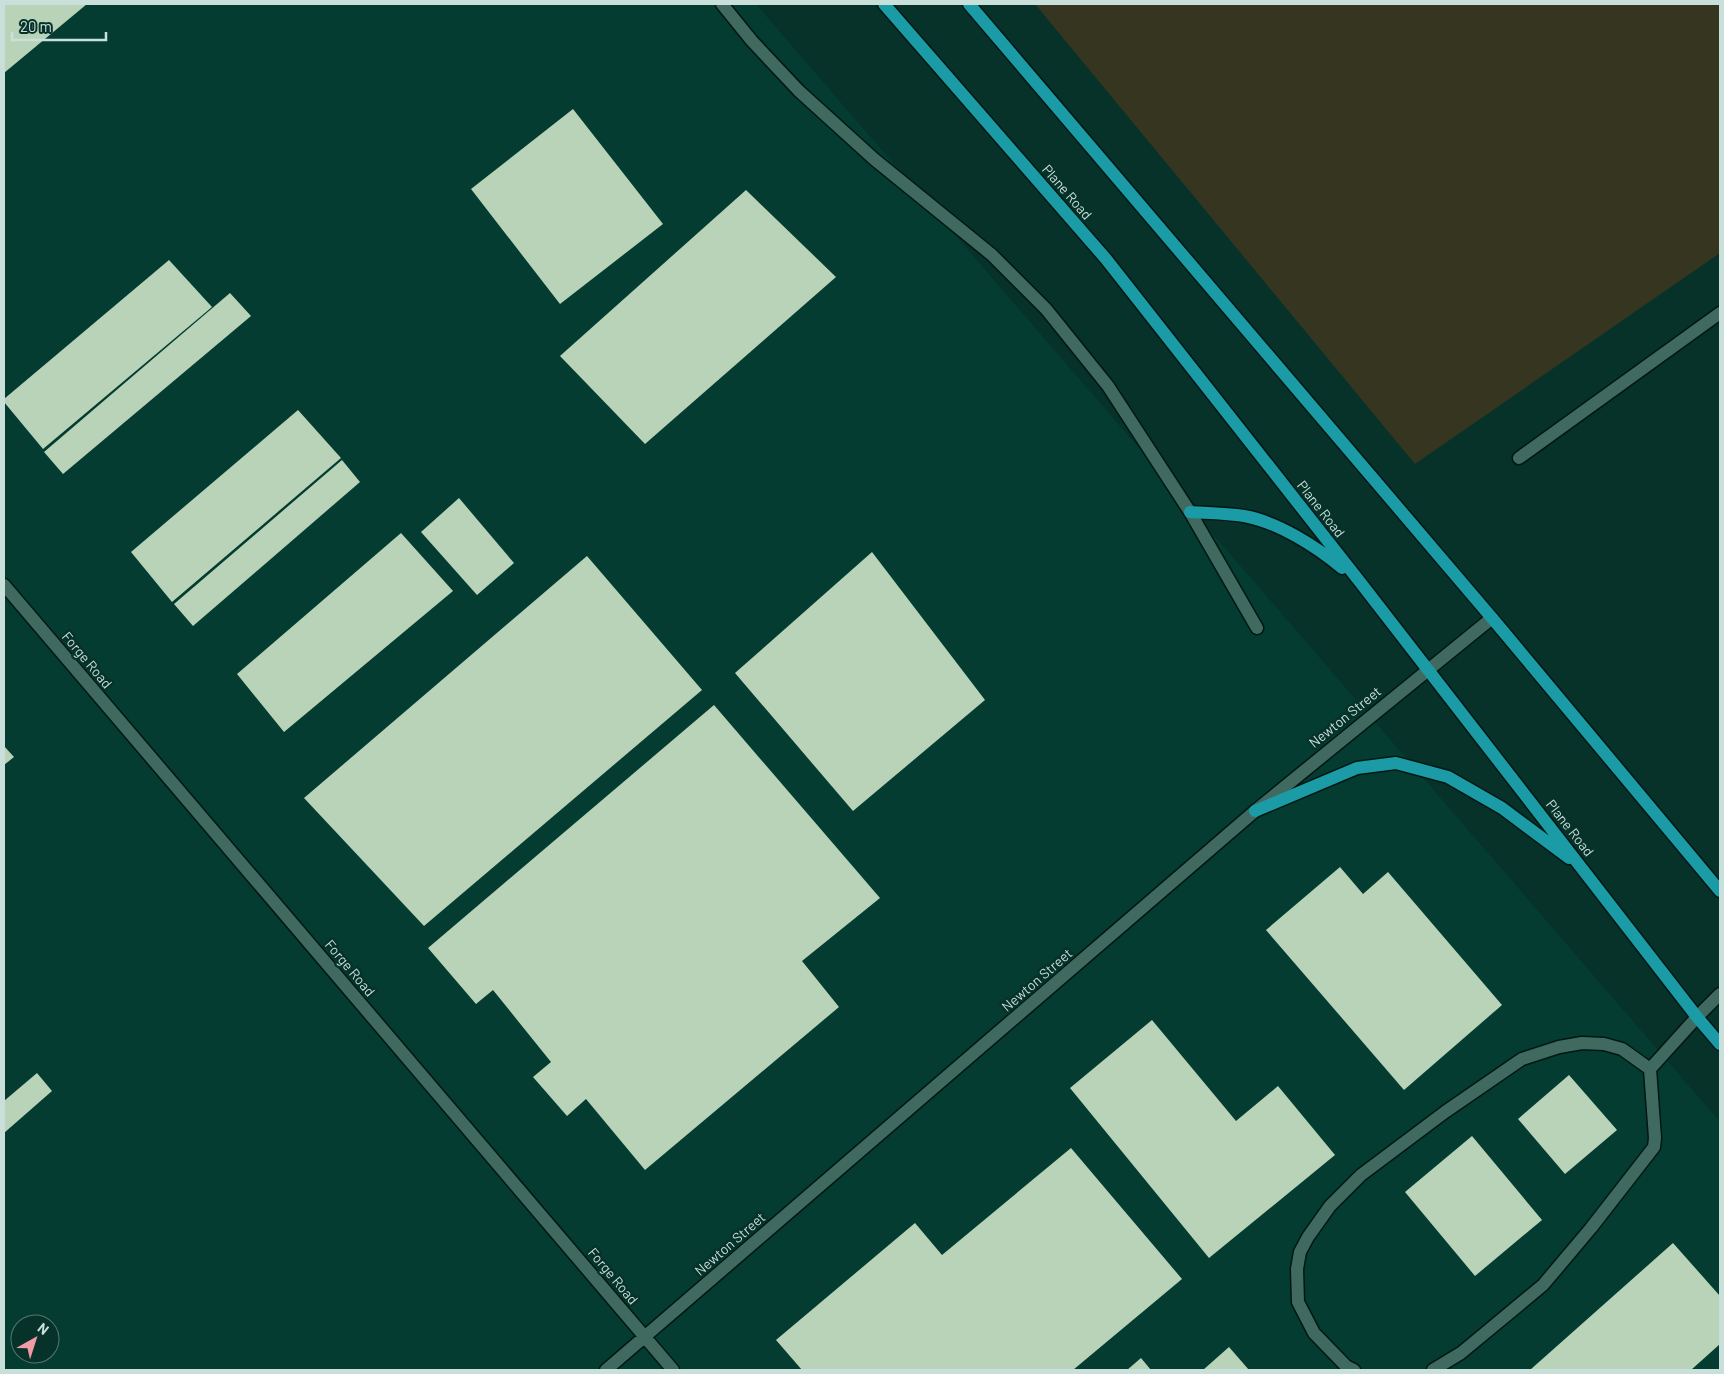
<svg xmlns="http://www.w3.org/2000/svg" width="1724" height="1374" viewBox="0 0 1724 1374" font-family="Barlow,sans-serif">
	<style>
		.built { fill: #043c32; fill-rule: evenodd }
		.green { fill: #363620 }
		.building { fill: #b8d3b7 }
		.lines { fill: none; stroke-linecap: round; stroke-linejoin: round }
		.minor-casing { stroke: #001813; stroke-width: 15 }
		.major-casing { stroke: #001813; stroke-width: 15 }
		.minor { stroke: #40695f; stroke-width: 12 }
		.major { stroke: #1a9ba5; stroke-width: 12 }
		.labels { text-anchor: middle; stroke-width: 5; stroke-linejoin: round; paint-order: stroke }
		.street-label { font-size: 14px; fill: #c9dfd9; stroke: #06322a }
	</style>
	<rect width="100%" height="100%" fill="#06322a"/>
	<path class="built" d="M4,4h752l964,1118v248h-1716zM20,1324h30v30h-30z"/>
	<path class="green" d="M1035,4h685v249l-305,211z"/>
	<path class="building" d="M4,4h83l-83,69z
		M573,109l90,115 -103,80 -89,-115z
		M746,190l90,87 -191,167 -85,-88z
		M169,260l43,47 -169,142 -39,-47v-3z
		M230,293l21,23 -188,158 -19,-22z
		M298,410l43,48 -169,144 -41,-50z
		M342,460l18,22 -167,144 -19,-22z
		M459,498l55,65 -37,32 -56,-63z
		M401,533l52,58 -169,141 -47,-58z
		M872,552l113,148 -132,111 -118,-138z
		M587,556l115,134 -278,236 -120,-128z
		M714,705l166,193 -78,63 37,46 -194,163 -59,-71 -19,17 -34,-39 18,-15 -58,-72 -17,14 -48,-56z
		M4,746l10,11 -10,8z
		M1340,867l23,27 25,-22 114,133 -98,85 -138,-160z
		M1152,1020l84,101 42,-35 57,69 -126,103 -139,-170z
		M37,1073l15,18 -48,42v-32z
		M1569,1075l48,55 -52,44 -47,-55z
		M1472,1136l70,84 -67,56 -70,-84z
		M1071,1148l111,131 -109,91h-271l-26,-30 139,-117 27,32z
		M1673,1243l47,53v48l-29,26h-161z
		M1229,1347l20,23h-46z
		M1141,1358l10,12h-24z"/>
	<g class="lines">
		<g class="minor-casing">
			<path id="minor" d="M722,4l30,37 47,50 75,68 118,96 54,54 62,77 82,126 67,116
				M1519,458l201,-145
				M4,585l669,785
				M606,1370l649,-559 237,-193
				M1354,1370l-8,-4 -32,-33 -16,-31 -1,-33 3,-17 8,-15 22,-31 31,-31 84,-63 77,-53 37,-12 23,-4 22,1 18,5 28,20
				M1433,1370l28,-17 82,-68 48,-57 63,-81 1,-9 -5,-69 47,-52 23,-23"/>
		</g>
		<g class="major-casing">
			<path id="major" d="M884,4l222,255 254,323 337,435 23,27
				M969,4l523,614 228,273
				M1190,512c18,1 37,1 54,4 34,6 73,31 98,52
				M1255,811l102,-43 39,-5 52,14 54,31 67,50"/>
		</g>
		<use href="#minor" class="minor"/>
		<use href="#major" class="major"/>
	</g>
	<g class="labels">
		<g class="street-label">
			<text transform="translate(1067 192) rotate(49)" y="5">Plane Road</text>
			<text transform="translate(1321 509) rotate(52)" y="5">Plane Road</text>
			<text transform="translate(87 660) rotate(50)" y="5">Forge Road</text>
			<text transform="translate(1345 717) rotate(-39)" y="5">Newton Street</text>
			<text transform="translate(1570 828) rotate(52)" y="5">Plane Road</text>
			<text transform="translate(350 968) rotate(50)" y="5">Forge Road</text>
			<text transform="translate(1037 980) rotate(-41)" y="5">Newton Street</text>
			<text transform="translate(730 1244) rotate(-41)" y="5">Newton Street</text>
			<text transform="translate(613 1276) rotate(50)" y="5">Forge Road</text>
		</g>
	</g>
	<rect width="1724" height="1374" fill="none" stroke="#c9dfd9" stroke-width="10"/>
	<g transform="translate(35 1339) rotate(39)"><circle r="24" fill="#06322a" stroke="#547770"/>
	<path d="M0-4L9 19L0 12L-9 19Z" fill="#f39aa8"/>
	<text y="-8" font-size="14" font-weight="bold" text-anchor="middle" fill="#c9dfd9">N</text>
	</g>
	<path d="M12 32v8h94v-8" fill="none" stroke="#c9dfd9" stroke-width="2.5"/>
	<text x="20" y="32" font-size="15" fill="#c9dfd9" stroke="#06322a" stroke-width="4" paint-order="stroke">20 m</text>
</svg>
